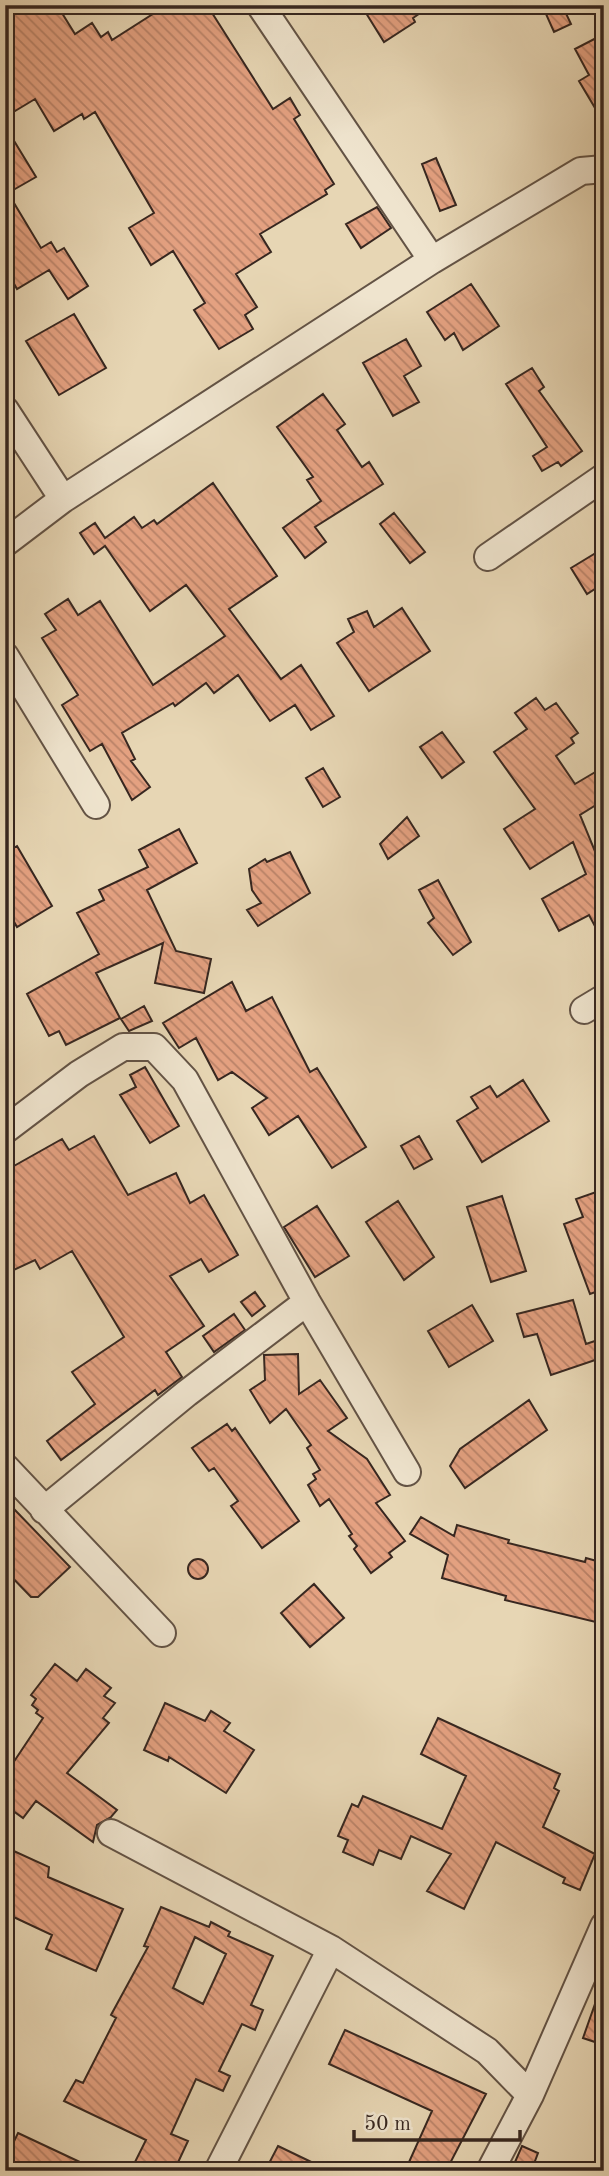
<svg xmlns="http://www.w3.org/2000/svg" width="609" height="2176" viewBox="0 0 609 2176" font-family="'Old Standard TT',serif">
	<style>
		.building { fill: url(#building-back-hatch); stroke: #372720; stroke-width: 2; fill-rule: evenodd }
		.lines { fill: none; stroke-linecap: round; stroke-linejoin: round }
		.minor-casing { stroke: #635345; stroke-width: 30 }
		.minor { stroke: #efe4ce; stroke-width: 26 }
	</style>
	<defs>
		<pattern id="building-back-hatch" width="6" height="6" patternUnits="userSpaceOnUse" patternTransform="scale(1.75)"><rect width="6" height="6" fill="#e4a181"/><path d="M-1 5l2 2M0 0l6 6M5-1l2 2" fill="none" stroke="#ba8369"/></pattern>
	</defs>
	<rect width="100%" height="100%" fill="#e7d6b4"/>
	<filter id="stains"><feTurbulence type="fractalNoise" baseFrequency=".00286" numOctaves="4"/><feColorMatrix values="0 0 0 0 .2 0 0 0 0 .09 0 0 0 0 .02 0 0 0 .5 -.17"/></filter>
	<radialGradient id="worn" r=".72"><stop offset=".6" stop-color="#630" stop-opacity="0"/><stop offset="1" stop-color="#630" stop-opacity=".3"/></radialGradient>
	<path class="building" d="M5,5h52l18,29 17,-11 9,14 7,-5 4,8 55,-35h40l66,104 17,-11 10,17 -6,4 40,65 -9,6 2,4 -67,40 11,18 -35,22 21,33 -12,8 8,14 -34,20 -25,-39 11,-7 -32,-52 -22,14 -22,-37 25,-15 -59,-101 -11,7 -2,-5 -28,17 -19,-32 -30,18z
		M361,5h71l-19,13 2,4 -31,20z
		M542,5h20l9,19 -17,8z
		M604,34v89l-25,-42 10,-6 -14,-26z
		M5,126l31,51 -28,16 33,55 10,-6 6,10 7,-4 24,38 -20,13 -19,-29 -32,19 -4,-7 -8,5z
		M436,158l20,47 -16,6 -18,-47z
		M377,207l14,21 -30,20 -15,-24z
		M471,284l28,42 -36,24 -9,-17 -9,7 -18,-28z
		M74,314l32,54 -47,27 -33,-54z
		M406,339l15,27 -17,10 15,26 -26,14 -30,-53z
		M532,368l12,19 -5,4 43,60 -21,15 -3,-4 -16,9 -9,-15 14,-9 -41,-63z
		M323,394l22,30 -8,6 25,37 7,-5 14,22 -68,43 11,15 -21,16 -22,-30 38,-27 -14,-21 6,-3 -36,-50z
		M213,483l64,93 -48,33 52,70 20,-14 33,51 -23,14 -16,-25 -25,16 -32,-46 -24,18 -8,-10 -31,23 -2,-3 -51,30 13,26 -4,2 19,26 -18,13 -30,-56 -12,7 -28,-46 16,-10 -36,-57 14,-8 -11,-16 23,-15 10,16 22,-14 53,84 72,-49 -39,-51 -36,26 -45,-65 -11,8 -14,-21 15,-10 10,15 29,-21 8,11 12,-8 3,4z
		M394,513l31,39 -15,11 -30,-39z
		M604,548v35l-17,11 -16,-26z
		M402,608l28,43 -61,40 -32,-48 17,-11 -6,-13 19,-8 7,16z
		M536,698l9,12 11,-7 22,30 -7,5 3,5 -18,13 19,28 22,-13 7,11v18l-24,15 21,51 3,-1v78l-15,-28 -30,16 -17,-32 44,-25 -13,-32 -43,27 -26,-40 31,-20 -41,-57 33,-23 -12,-16z
		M442,732l22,30 -22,16 -22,-31z
		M323,768l17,29 -17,10 -17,-29z
		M407,817l12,19 -31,23 -8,-15z
		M179,829l18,34 -50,27 29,61 35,8 -7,34 -49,-10 8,-40 -67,30 24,45 -54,27 -7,-14 -10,5 -22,-42 72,-40 -22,-41 27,-13 -5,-10 49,-23 -9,-17z
		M17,846l35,60 -35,21 -12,-21v-53z
		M290,852l20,41 -52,33 -11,-16 14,-7 -9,-13 -3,-21 16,-10 2,3z
		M438,880l33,62 -18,13 -25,-32 6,-5 -15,-28z
		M232,982l14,29 26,-14 38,75 7,-4 49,79 -34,21 -34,-52 -29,19 -17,-27 15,-10 -35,-26 -14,8 -22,-42 -17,10 -16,-25z
		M144,1006l8,15 -23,10 -8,-12z
		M145,1067l34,59 -29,17 -30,-48 16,-8 -6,-12z
		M523,1080l26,41 -67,41 -25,-41 21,-13 -7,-11 19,-11 7,11z
		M94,1136l34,59 48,-22 14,30 14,-8 34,60 -29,17 -8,-13 -31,17 34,50 -38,26 16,25 -24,18 -3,-5 -94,70 -14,-19 48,-37 -23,-32 52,-35 -52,-86 -32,18 -5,-9 -30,14v-103l57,-32 7,11z
		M419,1136l13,23 -18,10 -13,-23z
		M599,1191l5,13v85l-14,5 -26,-70 19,-7 -7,-18z
		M502,1196l24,75 -35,11 -24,-75z
		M398,1201l36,56 -30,23 -38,-58z
		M317,1206l32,50 -34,21 -31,-50z
		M255,1292l10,14 -13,10 -11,-14z
		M573,1300l13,44 18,-6v19l-53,18 -14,-41 -13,3 -7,-23z
		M472,1305l21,36 -44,26 -21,-36z
		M234,1314l11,16 -31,22 -11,-16z
		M298,1354l1,40 21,-14 27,38 -19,13 39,28 23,36 -14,8 29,38 -16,12 3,4 -21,16 -17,-24 3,-3 -8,-10 3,-2 -23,-35 -9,7 -12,-21 8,-6 -3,-5 7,-4 -13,-22 4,-3 -25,-36 -16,14 -20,-33 15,-10 -1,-25z
		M529,1400l18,30 -82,58 -15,-22 10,-17z
		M227,1424l5,7 3,-3 64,93 -37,27 -31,-42 7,-5 -24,-33 -5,3 -17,-23z
		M14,1509l56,58 -32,30h-7l-26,-27v-52z
		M421,1517l33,19 3,-11 52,15 -1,3 77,19 1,-4 18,5v61l-99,-24 1,-4 -64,-18 6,-23 -38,-21z
		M188 1569a10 10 0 1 1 20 0a10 10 0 1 1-20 0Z
		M314,1584l30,34 -34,29 -29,-34z
		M55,1664l22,17 9,-12 25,19 -7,8 11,7 -12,15 6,5 -42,50 50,37 -6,7 -14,8 -4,17 -57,-41 -13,17 -18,-13v-30l38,-57 -7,-5 2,-3 -6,-5 4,-6 -5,-4z
		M165,1703l40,18 6,-10 19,12 -6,8 30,19 -28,43 -57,-36 -1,4 -24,-11z
		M438,1718l122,56 -6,14 5,3 -16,36 52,27 -15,36 -17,-7 2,-5 -69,-36 -32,67 -37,-18 24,-37 -40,-18 -10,23 -22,-9 -6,15 -30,-13 5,-12 -10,-4 14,-32 6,3 5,-11 79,33 24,-53 -45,-22z
		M5,1847l44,20 -1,10 75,32 -27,62 -50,-22 6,-14 -47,-22z
		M161,1907l48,20 2,-5 19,10 -2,4 45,20 -22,49 12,5 -8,20 -13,-6 -23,47 11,5 -7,15 -27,-12 -25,55 17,7 -14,30h-25l-15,-7 12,-24 -82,-39 12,-21 7,3 33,-65 -5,-3 37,-68 -4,-1zM195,1937l31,17 -23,50 -30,-16z
		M601,1987h3v58l-21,-7z
		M345,2030l141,64 -40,77h-41l27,-60 -103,-47z
		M18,2133l81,38h-94v-11z
		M278,2146l52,25h-65z
		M522,2146l16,7 -6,16 -17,-7z"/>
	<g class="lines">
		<g class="minor-casing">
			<path id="minor" d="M260,5l172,255
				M5,410l58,89
				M5,543l58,-44 369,-239 149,-89 23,-2
				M488,557l116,-80
				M5,656l91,149
				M584,1010l20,-12
				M5,1130l74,-56 44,-27h31l31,33 122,222 100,170
				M5,1467l157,166
				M44,1510l143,-117 120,-91
				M111,1833l220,116 156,102 43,44
				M218,2171l113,-222
				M490,2171l40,-76 74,-169"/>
		</g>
		<use href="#minor" class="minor"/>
	</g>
	<rect width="609" height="2176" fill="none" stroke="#e7d6b4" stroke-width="28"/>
	<rect x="7" y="7" width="595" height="2162" fill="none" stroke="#372720" stroke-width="3.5"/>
	<rect x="14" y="14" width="581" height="2148" fill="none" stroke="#372720" stroke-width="2"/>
	<path d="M354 2130v10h166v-10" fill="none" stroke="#372720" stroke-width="3.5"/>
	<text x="364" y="2130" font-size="21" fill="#372720" stroke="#efe4ce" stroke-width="5" paint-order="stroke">50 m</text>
	<rect width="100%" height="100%" filter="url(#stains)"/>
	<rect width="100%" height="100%" fill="url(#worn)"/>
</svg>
